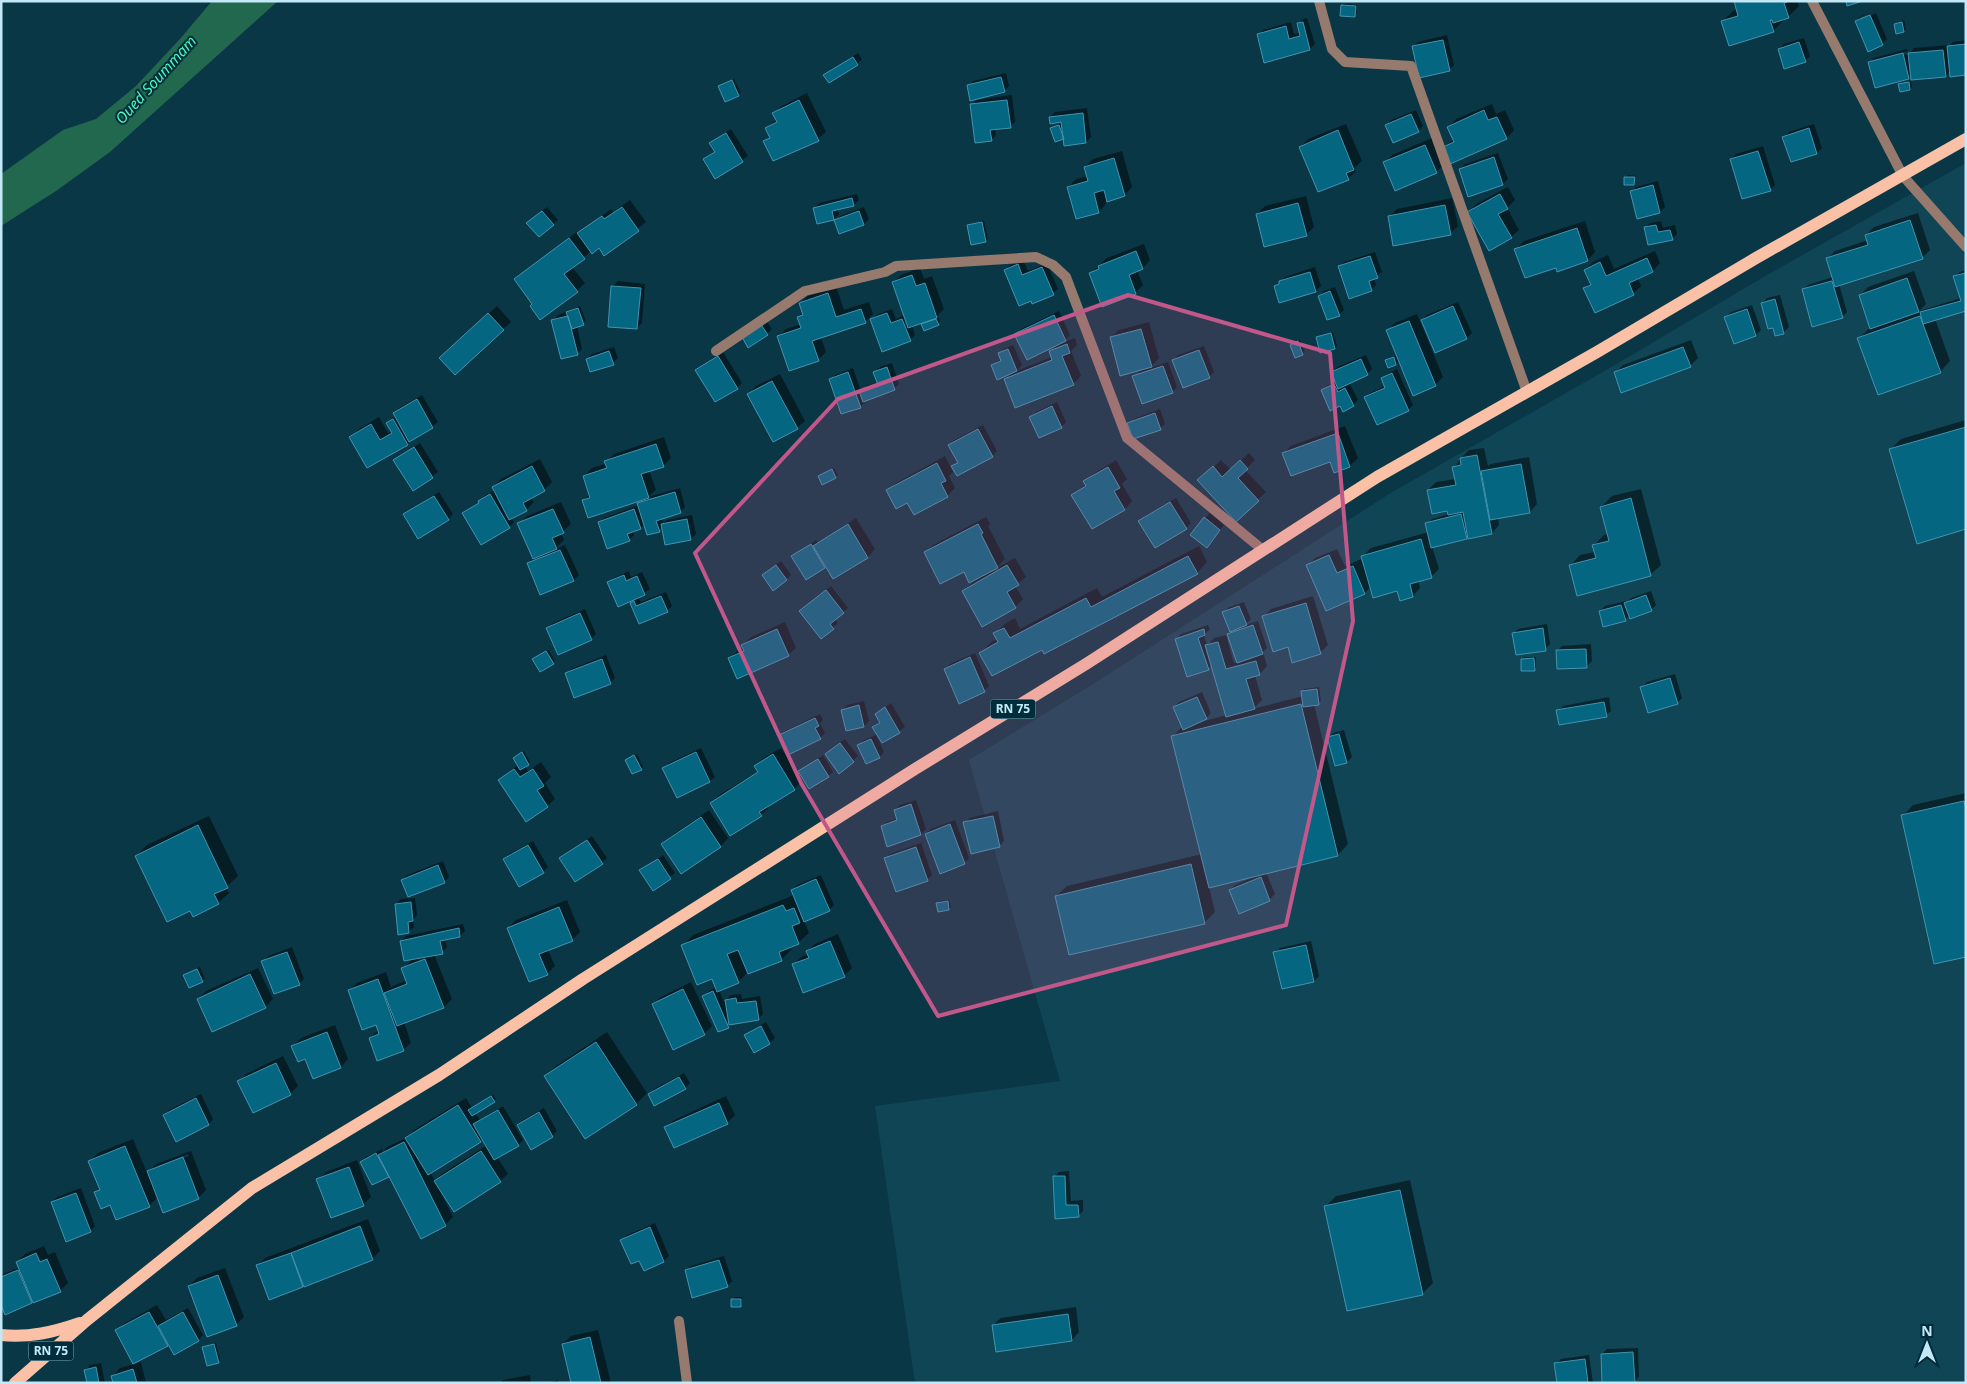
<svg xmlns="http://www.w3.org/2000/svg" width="1967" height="1384" viewBox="0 0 1967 1384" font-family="'Noto Sans',sans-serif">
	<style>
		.built { fill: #104555 }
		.water { fill: #22684e }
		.shadow { fill: #0007; fill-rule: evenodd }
		.building { fill: #056682; stroke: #4493b0 }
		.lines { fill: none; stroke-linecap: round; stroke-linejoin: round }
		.minor { stroke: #967a6d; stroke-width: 10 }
		.primary { stroke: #fac1a7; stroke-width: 12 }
		.marked { fill: #c2578a; fill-opacity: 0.2; stroke: #c2578a; stroke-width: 4; stroke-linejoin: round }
		.labels { text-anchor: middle; stroke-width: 4; stroke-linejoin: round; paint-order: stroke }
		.shield { fill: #002d3b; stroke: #88b1bf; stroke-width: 1 }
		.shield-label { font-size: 12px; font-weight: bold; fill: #c3e9f8 }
		.water-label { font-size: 15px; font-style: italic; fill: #49f8ba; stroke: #002d3b }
	</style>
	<rect width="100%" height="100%" fill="#0a3746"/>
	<path class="built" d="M1966,163v1220h-1051l-40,-277 185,-25 -91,-321 129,-79 291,-187 219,-125 159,-94z"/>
	<path class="water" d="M212,1h66l-168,151 -54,39 -55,35v-52l62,-44 33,-11 40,-33 44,-47z"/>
	<path class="shadow" d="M1735,1h62l2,5 -11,11 -5,1 1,2 -11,11 -50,-10 10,-10 4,-2z
		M1344,4l13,1v9l-3,2 -12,-10z
		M1875,11l-15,6v3l16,-7 11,26 -5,5 -26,-23 5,-5z
		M1307,18l8,26 -5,5 -52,-14 5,-5 28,-8 3,12 7,-1 -3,-9 5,-5z
		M1904,20l2,9 -2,2 -9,-7z
		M1447,35l7,30 -5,5 -36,-23 5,-5z
		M1804,38l6,18 -5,5 -26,-12 5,-5z
		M1966,40v34l-16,-3 -4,5 -34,-1 -3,3 -40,-15 5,-5 33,-9 1,2 -34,9v2l35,-8 5,-6 36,-3 3,-3z
		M858,53l4,6 -5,5 -32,11z
		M1006,73l3,13 -5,5 -36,-5 5,-5z
		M734,79l7,14 -3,2 -18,-9z
		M1911,81l1,6 -2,2 -10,-5z
		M807,93l19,39 -8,7 -53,3 5,-6 -4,-8 11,-9 -3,-6 8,-7z
		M1012,95l3,27 -5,4 -15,3 1,6 -5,5 -20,-35 5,-5z
		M1492,104l4,10 9,-4 9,20 -7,8 -63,10 10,-9 -5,-12 7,-8z
		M1087,108l4,29 -5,5 -21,3 -1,-8 -13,-8 11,-6v-2l-12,-4 5,-5z
		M1416,110l7,16 -5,5 -31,-6 4,-5z
		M1346,124l16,37 -8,7 2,3 -8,8 -48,-32 8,-8z
		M1814,124l8,24 -5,5 -25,8 -8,-24 5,-5z
		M731,129l17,27 -32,21 -11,-18 10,-8 -5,-8z
		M1432,138l12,27 -8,7 -51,-9 7,-8z
		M1763,146l12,39 -5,5 -39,-31 5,-5z
		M1122,151l10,36 -7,8 -20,6 1,3 -7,8 -31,-25 8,-8 12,-3 -3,-9 8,-8z
		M1498,153l10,26 -5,5 -34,12 -9,-27 5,-5z
		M1628,175l8,1v5l-2,3 -8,-6z
		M1658,181l7,26 -5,5 -22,5 -7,-25 5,-5z
		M1508,187l7,13 -8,8 12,22 -8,7 -42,-25 7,-8z
		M857,194l2,6 -5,5 -17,4 2,5 -5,5 -19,-11 4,-5z
		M1306,196l8,31 -8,8 -49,-21 8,-8z
		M1452,198l6,28 -8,8 -61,-17 8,-8z
		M630,200l16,22 -41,32 -6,-7 -8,4 -19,16 13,16 -8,8 -43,13 -19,-24 63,-49 1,2 32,-24 2,3z
		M547,207l11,13 -5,4 -20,-6z
		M864,207l5,12 -5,5 -24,9 -5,-12 5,-5z
		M1918,213l12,37 -8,8 -83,26 8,28 -5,5 -39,-27 5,-5 25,-8 -6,-18 8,-8 33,-11 -2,-5 8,-8z
		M984,220l4,19 -3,2 -17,-15z
		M1585,221l10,31 -7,8 -31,6 -41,-17 8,-8z
		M1661,221l2,7 12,-3 2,9 -5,5 -27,-11 5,-5z
		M1144,244l6,16 -7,8 -6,2 6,15 -8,8 -45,-19 17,-16z
		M1655,251l5,12 -7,8 -15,7 3,8 -8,8 -48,-6 6,-6 -6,-12 8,-8 15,-7 6,14z
		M1375,252l7,20 -8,6 2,7 -5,5 -32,-23 5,-5z
		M1023,260l5,11 19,-8 11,26 -5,4 -20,9 -27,-32 4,-5z
		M1315,267l6,19 -5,5 -36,11 -5,-16 5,-5 5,-4z
		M920,268l4,11 8,-3 12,33 -10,10 5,-2 1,5 -2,2h-15l4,-4 -15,5 3,10 -5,5 -39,-20 5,-5 16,-6 4,10 9,-4 -12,-32 8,-8z
		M1966,270v40l-31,9 15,42 -10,11 -81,-34 12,-11 -11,-32 8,-8 46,-16 12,33 -7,7 42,-13 -6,-21 5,-5z
		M618,281l27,3 -3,39 -5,5 -24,-42z
		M836,286l8,24 25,-8 4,12 -8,8 -44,15 5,15 -8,8 -40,-23 8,-8 15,-5 -3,-7 5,-5 -3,-8 8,-8z
		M1335,287l9,23 -5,5 -20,-19 5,-5z
		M1780,295l9,32 -5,5 -22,-29 5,-5z
		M1458,302l14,31 -5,5 -31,13 -14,-31 5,-5z
		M1752,305l9,25 -5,5 -30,-18 5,-5z
		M497,306l14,16 -8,7 -55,21z
		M580,306l6,15 -9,5 5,23 -5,5 -24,-34 5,-5z
		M1059,311l11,24 -6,7 11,-4 2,7 -6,6 10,25 -8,8 -68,-4 8,-8 -21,-7 9,-6 -2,-5 5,-5 9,-4 9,20 -6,6 36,-14 -2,-5 9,-8 -43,-10 5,-5z
		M1417,314l26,63 -8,8 -37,-29 -2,1 2,5 -2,2 -10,-4 11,-5 -10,-24 8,-8z
		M765,319l7,10 -5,5 -20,-3z
		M1149,322l10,36 -9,10 18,-6 9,25 -5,5 -38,-15 8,-8 -31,-32 8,-7z
		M1333,332l4,14 -2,2 -17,-11z
		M1300,340l5,12 -9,5 -5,-12z
		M1691,340l7,18 -8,8 -75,7 8,-8z
		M1204,346l10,26 -5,5 -36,-17 5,-5z
		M614,347l4,11 -5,5 -26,-4 5,-5z
		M723,352l19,31 -5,5 -40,-18z
		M1366,355l6,14 -5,5 -18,8 9,18 -5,5 -12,-1 -18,-14 4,-4 9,-5 -4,-9 5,-5z
		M892,363l7,21 -5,5 -30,11 1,2 -5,5 -30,-27 5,-5 18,-7 8,23 5,-5 12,-4 -3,-10 5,-5z
		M1397,369l16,36 -5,5 -43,-12 5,-5 15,-7 -3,-7 5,-5z
		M780,374l25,47 -8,7 -48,-34 7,-8z
		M422,395l16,27 -31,22 -56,-7 8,-8 20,-12 9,16 4,-2 -4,-7 8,-8 -2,-3 5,-5z
		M1057,402l9,20 -5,5 -30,-10 5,-5z
		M1160,409l5,15 -5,4 -31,-4 5,-5z
		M1966,420v108l-75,-79 10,-10z
		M983,425l14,26 -5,5 -39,11 5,-5 -9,-17 5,-5z
		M1345,426l13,32 -8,8 -15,5 -5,-11 -47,-6 8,-8z
		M664,437l7,21 -8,8 -14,4 7,20 -8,7 32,-9 5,19 -5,5 -18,6 1,5 4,-3 25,-5 4,19 -5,5 -25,5 -4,-17 -3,4 -14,-7 -5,4 -7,3 1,4 -5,5 -30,-17 5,-5 35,-13 5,-6 -60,1 6,-6 -6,-18 8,-8 14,-4v-2l8,-8z
		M420,443l18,29 -25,18 -18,-30z
		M1484,448l4,18 3,-2 38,-7 8,47 -7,8 -32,6 1,7 -7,8 -24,3 -2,2 -34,8 7,23 -8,8 -13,3 2,8 -7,8 -15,-6 -27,-4 -6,7 -38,16 -20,-43 8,-8 22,-9 8,17 16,-7 3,9 -1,-12 8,-8 58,-16 -2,-8 5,-5 17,-5 -1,-5 -20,-19 8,-8 20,-3 -2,-11 7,-10 8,-8z
		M1249,453l6,7 -10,10 21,22 -30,28 -29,-47 14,-13 10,10z
		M945,456l8,16 -4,4 6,12 -8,8 -39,5 -20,-11 8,-7z
		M540,459l12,23 -8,8 -13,7 3,5 -8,8 -15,7 3,5 -5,5 -45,-14 16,-11 4,-6 11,-6 -2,-3 8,-8z
		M1116,460l11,19 -5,5 10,17 -7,8 -32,19 -20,-33 13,-11 -1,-2 8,-8z
		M834,468l4,7 -15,8 -4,-7z
		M1641,489l20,76 -11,10 -80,-9 10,-11 15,-3 -1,-7 10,-10 4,-1 -7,-27 11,-11z
		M439,492l14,22 -5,5 -43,-4 5,-5z
		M1176,498l15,25 -5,5 -46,-7 5,-5z
		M561,502l10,22 -10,9 3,7 -9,9 10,-4 14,30 -5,5 -33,13 -12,-30 4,-5 -14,-34 8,-8z
		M1210,513l14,12 -13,16 -6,-23z
		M986,517l4,7 -2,2 17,33 -9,9 19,-10 11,19 -11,9 8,13 -8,8 -52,-16 8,-7 9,-6 -1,-2 -54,-23 8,-8z
		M856,518l19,31 -7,8 -35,20 -7,-11 -1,2 -33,-12 24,-16 2,3z
		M1199,546l8,16 -10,11 -216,80 10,-11 7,-3 -3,-6 11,-10 9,-5 5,11 77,-41 5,9z
		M781,561l10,14 -5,5 -18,-9z
		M629,571l2,6 11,-5 8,17 -12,8 3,5 25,-10 6,14 -5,5 -28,12 -8,-20 6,-5 -28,-15 5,-5z
		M831,586l17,22 -13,11 3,4 -17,15 -21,-27z
		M1651,591l5,14 -5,5 -21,5 -5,5 -25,-9 5,-5 21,-5v2l5,-5z
		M1313,596l15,49 -8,8 -32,-7 -24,-29 7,-8z
		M1244,602l7,17 -6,6 13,-4 9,27 -4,4 4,14 -7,8 -5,1 7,25 -9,9 50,-13 -1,-5 2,-2 15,-2 2,14 -7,3 34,140 -10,11 -72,17 9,22 -5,5 -31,13 -9,-22 5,-5 21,-9 -1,-1 -46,11 6,26 -11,11 -148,-27 11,-10 135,-32 -29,-118 10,-10 -9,-19 5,-5 23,-10 9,21 -7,8 23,-6 -15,-50 -4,4 -32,-30 5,-5 27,-9 2,4 -6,6 3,10 7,-7 12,-3 8,28 3,-2 -9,-27 3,-3 -7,-19 5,-5z
		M585,609l11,25 -5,5 -43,-11 5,-5z
		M785,622l11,26 -8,7 -59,4 8,-8 7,-3 -1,-3 8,-8z
		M1547,624l3,20 -5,5 -31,-15 4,-5z
		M1591,644l1,17 -5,5 -30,-15 5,-5z
		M549,650l6,11 -2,2 -17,-6z
		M975,653l14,33 -5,5 -39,-22 5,-5z
		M606,655l9,23 -5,5 -44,-9 5,-5z
		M1524,657h12v10l-2,2 -12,-10z
		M1675,674l7,24 -5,5 -35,-16 5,-5z
		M1609,697l2,14 -5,4 -48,-4 5,-5z
		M864,701l5,20 -5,5 -22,-16 5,-5z
		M891,703l14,24 -22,14 -9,-14 7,-6 -5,-7z
		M820,714l3,6 -3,3 5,10 -5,5 -40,-2 5,-5z
		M1344,730l8,27 -5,5 -11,2 -8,-26 5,-5z
		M876,735l8,17 -4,5 -13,6 -8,-18 5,-5z
		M845,739l13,17 -18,16 -9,-22z
		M701,748l14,29 -5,4 -46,-13 5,-5z
		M781,748l21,33 -8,8 -27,17 2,2 -8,7 -50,-12 8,-8 40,-24 -3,-5 7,-8z
		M524,751l6,11 -5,4 3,5 13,-9 10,15 -6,6 10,16 -8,7 -48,-26 19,-15 -4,-7z
		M637,754l6,13 -2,2 -13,-10z
		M823,755l10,17 -5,4 -28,-5z
		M1966,793v163l-63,-140 10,-11z
		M916,800l10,29 -5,5 -39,-7 5,-5 11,-4 -3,-8 5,-5z
		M709,810l19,28 -7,8 -39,27 -20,-29 8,-7z
		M998,811l6,30 -5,5 -34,-23 5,-5z
		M209,816l29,60 -12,11 3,6 -11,10 -27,6 -55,-53 11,-11z
		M955,820l14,38 -5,5 -38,-29 5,-5z
		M592,836l15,22 -5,5 -41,-5z
		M533,841l15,26 -5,5 -24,13 -15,-26 5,-5z
		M921,843l11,32 -5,5 -42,-21 5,-5z
		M663,855l12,18 -22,16 -12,-18z
		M443,861l6,16 -5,5 -42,-2 5,-5z
		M821,875l13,30 -5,5 -25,10 5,13 -11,10 -7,3 1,3 -11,11 -34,13 -9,9 -19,8 5,12 7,-7 10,-1 1,5 18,-3 3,18 -5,5 -26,4 -4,4 -24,-31 5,-5 8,-4 -5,-10 -29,-31 10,-11 101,-40 -2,-5 5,-5z
		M415,898l2,17 -4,5 1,7 -5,5 -13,-28 5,-5z
		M567,900l13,32 -8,8 -24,10 7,16 -8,8 -39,-46 8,-8z
		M949,900l2,7 -3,2 -10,-6 2,-2z
		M463,924l2,7 -5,5 -15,3 2,8 -5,5 -8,2 18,45 -8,8 -40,15 7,21 -8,7 -33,-12 8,-8 -2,-6 -27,-34 8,-7 29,-11 5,15 16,-7 -4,-11 10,-11 -12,-17 5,-5z
		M838,934l14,34 -8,8 -51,-11 8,-8 7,-3 -1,-3 8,-7z
		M1311,941l8,35 -5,5 -39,-28 5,-5z
		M292,947l12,32 -5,5 -36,-23 5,-5z
		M200,967l5,12 -15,7 -5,-11z
		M258,968l15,31 -8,8 -67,-8 8,-8z
		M691,982l21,44 -8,8 -51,-30 8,-7z
		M766,1022l9,16 -5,5 -16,8 -8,-16 5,-4z
		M335,1025l13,34 -7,8 -27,10 -8,-20 -13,-11 8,-8z
		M607,1032l40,61 -11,11 -51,33 -40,-61 11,-10z
		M283,1056l15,30 -8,8 -51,-12 7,-8z
		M684,1073l6,10 -5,5 -36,6 5,-5z
		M201,1094l12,25 -4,5 -45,-9 5,-5z
		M493,1095l3,4 -21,14 5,7 23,-14 20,34 -5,5 -21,12 11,17 -8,7 -61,8 14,28 -8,8 -24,12 -32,-63 -1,2 -27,-14 5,-5 16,-8 1,3 4,-5 19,-9 8,-8 52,-32 6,10zM483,1139l4,6 -44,28 -8,8 -5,-9z
		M726,1096l9,19 -8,8 -52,24 -9,-20 8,-7z
		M544,1108l13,23 -5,5 -34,-11 5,-5z
		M133,1139l14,34 9,-9 35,-13 15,39 -8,8 -40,-1 -9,9 -38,-2 -15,-11 5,-5 -11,-27 8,-8zM188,1154l1,2 -33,13v-2z
		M357,1160l14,37 -8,8 -45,-25 8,-8z
		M1069,1171l2,30 12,-1v11l-5,5 -22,1 -2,-40 5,-5z
		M1410,1180l23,103 -11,11 -97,-87 11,-11z
		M81,1188l14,38 -5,5 -38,-29 5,-5z
		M368,1219l12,32 -7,7 -104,40 -12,-32 8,-8z
		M655,1223l14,33 -5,5 -20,8 -4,-10 -18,-19 5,-5z
		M44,1246l4,9 7,-3 13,31 -8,8 -29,11 -30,-1v-26l19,-8 -3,-5 8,-8z
		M724,1256l8,25 -5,5 -41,-15 5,-5z
		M225,1268l19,49 -8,8 -47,-39 8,-8z
		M735,1297h7v7l-2,2 -7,-7z
		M157,1305l9,15 22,-12 15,27 -5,5 -31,4 -50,-13 8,-8z
		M1076,1307l3,25 -7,8 -79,-15 8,-7z
		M598,1330l13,53h-38l-10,-39 8,-8z
		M216,1343l4,17 -2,2 -15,-14z
		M1638,1348l1,29 -5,5 -32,-28 5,-5z
		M1589,1355l4,28h-35l-2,-19 5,-5z
		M141,1362l5,21h-35l3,-3 -1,-4 7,-8z
		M101,1363l4,20h-17l-3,-13 5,-5z
		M530,1375l1,8h-31l3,-3z
		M558,1380l1,3h-13z"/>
	<path class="building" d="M1734,1h55l-5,2 5,15 -16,5 -1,-3h-2l4,12 -45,14 -8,-25 17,-5z
		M1846,1h17l-16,5z
		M1341,5l15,1 -1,11 -15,-1z
		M1870,15l13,30 -15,7 -13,-31z
		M1303,22l7,28 -46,13 -7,-29 29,-8 3,13 11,-3 -3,-13z
		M1902,22l2,10 -8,2 -2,-10z
		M1443,40l7,31 -31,7 -7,-32z
		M1799,42l7,20 -22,7 -6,-20z
		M1966,44v31l-16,2 -3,-31z
		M1943,50l3,27 -35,3 -3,-27z
		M1903,53l6,26 -34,9 -7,-26z
		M853,57l5,8 -29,18 -6,-8z
		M1001,77l4,15 -35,9 -3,-16z
		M732,80l7,16 -14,6 -7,-16z
		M1909,82l1,8 -10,2 -2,-8z
		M799,100l20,41 -46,20 -10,-20 7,-3 -5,-10 12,-6 -5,-9z
		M1007,100l4,28 -21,2 2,11 -17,2 -5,-39z
		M1484,110l4,10 9,-3 10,22 -57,25 -7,-17 11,-5 -7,-15z
		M1083,113l3,30 -22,3 -3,-24 -11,2 -1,-7z
		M1411,114l8,18 -26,11 -8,-18z
		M1059,125l5,14 -9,3 -5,-14z
		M1809,128l8,26 -26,8 -9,-25z
		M1338,130l16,40 -8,3 3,7 -31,12 -19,-45z
		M726,133l17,29 -28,17 -12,-20 12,-7 -6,-9z
		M1425,145l12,28 -42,18 -12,-29z
		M1758,151l13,40 -29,8 -12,-40z
		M1494,157l9,28 -35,12 -9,-28z
		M1114,158l11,38 -18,6 -3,-12 -10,3 5,20 -23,6 -9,-32 21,-6 -4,-14z
		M1624,177h11l-1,8h-10z
		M1653,185l7,28 -23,6 -7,-28z
		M1500,194l8,15 -10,5 14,24 -23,13 -22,-39z
		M852,198l2,8 -22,5 2,9 -17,4 -4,-16z
		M1298,203l9,33 -43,11 -8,-33z
		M1445,205l6,30 -58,11 -5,-30z
		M622,207l17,24 -35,25 -5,-8 -7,6 -15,-21 25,-17 2,3z
		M542,211l12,14 -15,12 -13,-14z
		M859,211l5,14 -25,9 -5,-14z
		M1910,220l13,39 -88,28 -9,-29 42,-13 -3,-10z
		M982,222l4,20 -15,3 -4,-20z
		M1656,225l2,7 12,-2 3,10 -25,5 -4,-18z
		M1577,228l11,33 -31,11 -1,-4 -31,10 -11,-29z
		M569,238l16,21 -21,15 14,18 -38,28 -10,-14 2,-2 -18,-25z
		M1136,251l7,18 -14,6 7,19 -34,13 -13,-34 10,-4 -1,-3z
		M1370,256l8,22 -9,3 3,10 -23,8 -11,-33z
		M1647,258l6,14 -24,11 5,12 -39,18 -12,-25 8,-3 -7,-15 16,-8 6,14z
		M1018,264l4,11 20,-8 12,28 -22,9 -1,-3 -12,5 -15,-36z
		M1310,272l6,20 -37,11 -5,-17 5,-2v-3z
		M1966,273v38l-43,13 -3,-12 41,-11 -8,-25z
		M912,275l4,11 9,-3 12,35 -29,10 -16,-46z
		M1907,278l12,34 -49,17 -11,-34z
		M1832,281l11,37 -31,9 -10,-38z
		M611,286l30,2 -4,41 -29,-2z
		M1330,291l10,25 -13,4 -9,-24z
		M828,293l8,24 25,-8 5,14 -54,18 7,20 -30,10 -12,-35 24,-8 -4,-11 6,-2 -4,-12z
		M1775,299l9,35 -9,2 -2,-8 -5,1 -7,-26z
		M1453,306l14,33 -32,14 -14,-33z
		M578,308l6,17 -12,4 -6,-17z
		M1747,309l9,27 -22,8 -10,-27z
		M488,313l16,17 -49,45 -16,-17z
		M887,313l4,10 11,-4 9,22 -29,11 -12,-33z
		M1054,315l12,26 -39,19 -13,-26z
		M568,316l10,39 -17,4 -10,-39z
		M1920,316l21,57 -63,22 -21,-57z
		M936,319l3,6 -15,6 -3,-7z
		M1409,321l27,65 -23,10 -27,-66z
		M760,323l8,12 -20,13 -7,-13z
		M1141,329l11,38 -32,9 -10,-39z
		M1331,333l4,16 -15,4 -4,-16z
		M1298,341l5,14 -8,3 -5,-13z
		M1067,344l3,9 -8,3 12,29 -59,23 -11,-29 48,-19 -3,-9z
		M1683,347l8,20 -70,26 -7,-21z
		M1008,349l9,22 -20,9 -6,-15 10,-4 -3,-8z
		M1199,350l11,28 -27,10 -11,-28z
		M609,351l5,14 -24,7 -4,-13z
		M718,356l20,33 -23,13 -20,-32z
		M1394,357l2,8 -8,3 -3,-8z
		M1361,359l7,16 -30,14 -7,-17z
		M1163,366l10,27 -31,11 -10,-28z
		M887,367l8,23 -32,12 -4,-11 19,-6 -5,-13z
		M848,372l13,36 -20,6 -12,-35z
		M1392,373l17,38 -32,14 -13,-28 21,-9 -4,-10z
		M772,381l26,48 -25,13 -26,-48z
		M1334,384l4,8 7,-4 9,18 -11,6 -3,-6 -10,5 -9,-21z
		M417,399l16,29 -24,14 -16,-29z
		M1052,406l10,22 -23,10 -10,-21z
		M1155,413l6,17 -28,9 -6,-16z
		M393,419l15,26 -41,23 -18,-31 22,-13 9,16 12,-7 -6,-10z
		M1966,427v102l-49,15 -28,-95z
		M978,429l15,28 -36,19 -6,-10 7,-3 -10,-18z
		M1338,433l12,34 -16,6 -4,-11 -39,14 -9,-23z
		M656,444l8,23 -23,7 8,24 -61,20 -6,-18 8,-2 -7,-22 24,-8 -3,-7z
		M414,447l19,31 -20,13 -20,-31z
		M1477,455l15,79 -24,5 -5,-27 -15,3 -1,-4 -15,3 -5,-24 29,-5 -4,-18 9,-2 -1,-7z
		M1240,460l8,9 -10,9 21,23 -23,21 -39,-42 16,-14 9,11z
		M937,463l9,18 -5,2 7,14 -34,18 -7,-12 -11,6 -10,-19z
		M1521,464l9,49 -40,7 -9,-49z
		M532,466l13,25 -22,12 4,8 -18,9 -17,-33z
		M1108,467l12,21 -6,3 11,19 -33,19 -21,-34 15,-9 -3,-5z
		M832,469l4,9 -14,7 -4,-9z
		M675,492l6,21 -25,8 4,11 -13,3 -10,-32z
		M490,494l20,34 -29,17 -19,-32 17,-10 -1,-2z
		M434,496l15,24 -31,19 -15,-25z
		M1631,498l20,78 -74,20 -8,-31 27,-7 -4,-13 17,-4 -9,-34z
		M1170,502l17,27 -32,19 -17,-27z
		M553,509l11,24 -12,5 5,11 -24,10 -16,-36z
		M634,509l7,20 -14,5 3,7 -23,8 -9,-27z
		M1461,514l6,25 -36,9 -6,-25z
		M1204,517l16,13 -13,18 -17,-13z
		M687,519l4,21 -26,5 -4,-21z
		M848,524l20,34 -35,21 -20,-33z
		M978,524l5,9 -2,1 17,34 -29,15 -5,-11 -24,12 -16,-32z
		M1421,539l11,39 -22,6 3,13 -13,4 -3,-10 -24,7 -12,-42z
		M811,544l14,24 -19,12 -15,-24z
		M560,550l14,31 -34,14 -13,-32z
		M1329,555l8,18 16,-7 12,28 -39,17 -20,-46z
		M1188,556l10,18 -154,80 -2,-4 -50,26 -13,-23 19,-11 -5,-9 11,-5 6,10 76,-40 5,9z
		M776,565l11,15 -14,11 -11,-16z
		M1007,565l12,20 -12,7 9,16 -34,19 -20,-36z
		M624,575l2,6 11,-5 8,19 -27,12 -11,-25z
		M826,590l18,23 -14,11 4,5 -13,10 -22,-28z
		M1646,595l6,16 -22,8 -6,-16z
		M661,596l7,16 -29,12 -9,-21 4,-2 2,5z
		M1306,603l15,51 -29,9 -4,-16 -15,5 -11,-36z
		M1621,605l5,16 -23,6 -4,-16z
		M1239,606l8,19 -17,7 -8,-20z
		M580,613l12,27 -34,15 -12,-27z
		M1253,625l10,29 -26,9 -10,-29z
		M1543,628l3,23 -30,4 -4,-22z
		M777,629l12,27 -52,23 -9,-21 16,-7 -3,-6z
		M1204,629l1,6 -7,3 11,32 -22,7 -12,-38z
		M1218,642l8,27 30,-8 4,14 -14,4 9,30 -29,8 -21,-72z
		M1586,649l1,19 -30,1 -1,-19z
		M546,651l8,13 -14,8 -8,-13z
		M970,657l15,35 -26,12 -15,-35z
		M1534,658l1,13h-14v-12z
		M602,659l9,25 -37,14 -9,-25z
		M1670,678l8,26 -30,9 -8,-26z
		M1317,689l2,16 -16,2 -2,-16z
		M1197,697l10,22 -24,11 -10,-23z
		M1604,702l3,15 -48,8 -3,-15z
		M1301,704l37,152 -129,32 -38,-152z
		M859,705l5,22 -18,4 -5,-21z
		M885,707l15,26 -18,10 -10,-16 8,-4 -5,-9z
		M815,718l4,8 -4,2 6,11 -33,16 -9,-20z
		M1339,734l8,29 -12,3 -8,-29z
		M871,739l9,19 -14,6 -9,-19z
		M840,743l14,19 -15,12 -14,-20z
		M522,752l7,13 -9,5 -7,-12z
		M696,752l14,30 -33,16 -15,-30z
		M773,754l22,36 -36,22 3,4 -32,20 -20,-33 48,-31 -4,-6z
		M634,755l8,15 -10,4 -7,-14z
		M818,759l11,18 -20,12 -11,-18z
		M514,769l6,8 13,-8 11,17 -7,4 11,17 -22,15 -28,-42z
		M1964,801l2,9v147l-32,7 -33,-149z
		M911,804l10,31 -34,12 -6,-21 16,-6 -3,-10z
		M993,816l7,31 -29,7 -8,-32z
		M701,817l20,30 -40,27 -20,-30z
		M950,824l15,40 -25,10 -15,-40z
		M198,825l30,63 -14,6 5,10 -26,13 -3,-6 -23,11 -32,-66z
		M587,840l16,24 -28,18 -16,-24z
		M528,845l16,28 -25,14 -16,-28z
		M916,847l12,34 -32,11 -12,-34z
		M658,859l13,20 -18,12 -14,-21z
		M1191,864l14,60 -136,31 -14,-59z
		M438,865l7,18 -37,14 -7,-17z
		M1261,877l9,24 -31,13 -10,-24z
		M816,879l14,32 -26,11 -13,-32z
		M948,901l1,9 -11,2 -2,-9z
		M411,902l2,19 -5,1 1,11 -11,2 -3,-31z
		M783,905l3,6 8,-3 6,15 -8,3 7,18 -20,8 3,9 -34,13 -10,-24 -11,4 12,29 -22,9 -5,-13 -15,6 -16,-40z
		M559,907l14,34 -34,13 9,21 -19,7 -22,-54z
		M459,928l1,9 -20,4 3,13 -39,7 -4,-20z
		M830,941l15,36 -42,16 -11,-29 17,-6 -3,-7z
		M1306,945l8,37 -32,7 -9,-37z
		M287,952l13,33 -26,9 -13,-33z
		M425,959l19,49 -47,18 -13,-33 23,-9 -6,-16z
		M197,969l6,13 -14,6 -6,-13z
		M250,974l16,34 -54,24 -15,-33z
		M378,979l26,72 -27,10 -8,-23 10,-4 -3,-9 -14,5 -14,-40z
		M683,989l22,46 -32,15 -21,-46z
		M713,991l16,37 -11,4 -16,-36z
		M736,998l1,5 19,-2 3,19 -30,5 -4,-25z
		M761,1026l9,18 -16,9 -10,-18z
		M327,1032l14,36 -28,11 -8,-20 -7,3 -7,-16z
		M596,1042l41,63 -52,34 -41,-63z
		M276,1063l15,32 -38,18 -16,-32z
		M679,1077l7,12 -32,17 -6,-12z
		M491,1096l4,6 -23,14 -4,-6z
		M196,1098l13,27 -33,17 -13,-27z
		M719,1103l9,21 -54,24 -10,-21z
		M458,1105l23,37 -53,33 -23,-37z
		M498,1110l21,36 -25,14 -21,-36z
		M539,1112l14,25 -22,13 -14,-25z
		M404,1142l42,84 -25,13 -43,-84z
		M125,1146l25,61 -34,13 -6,-15 -9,4 -7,-17 6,-2 -12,-29z
		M481,1151l20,31 -47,30 -20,-31z
		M376,1153l13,24 -17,8 -12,-23z
		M183,1157l16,42 -36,14 -16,-42z
		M349,1167l15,39 -33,12 -15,-39z
		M1053,1176h12l1,29h12l1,12 -24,2z
		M1400,1190l23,105 -76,16 -23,-105z
		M76,1193l15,39 -25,10 -15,-40z
		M360,1226l13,34 -69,27 -13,-34z
		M650,1227l14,35 -20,9 -5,-10 -8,3 -11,-24z
		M36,1253l4,9 7,-3 14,33 -28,11 -17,-41z
		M291,1253l12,34 -34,13 -13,-35z
		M719,1260l9,27 -36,11 -7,-28z
		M18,1270l14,33 -27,12 -4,-10v-28z
		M218,1275l19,51 -30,11 -19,-51z
		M731,1299h10v8h-10z
		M149,1312l19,34 -35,18 -18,-34z
		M183,1312l16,29 -25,14 -16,-29z
		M1068,1314l4,27 -76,11 -4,-27z
		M590,1337l11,46h-30l-9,-39z
		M214,1344l5,19 -12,3 -5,-19z
		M1633,1352l2,31h-33l-1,-29z
		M1585,1359l3,24h-31l-3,-20z
		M96,1367l3,16h-12l-3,-13z
		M133,1369l4,14h-24l-2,-7z"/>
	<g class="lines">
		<path class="minor" d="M1319,1l13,48 13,13 66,4 116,326
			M1812,1l91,175 63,71
			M716,351l89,-60 80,-19 11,-6 140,-9 17,8 13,12 61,161 136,112
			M679,1321l8,62"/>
		<path class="primary" d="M1,1335c28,3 53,-3 79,-12
			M15,1383l72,-63 165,-132 187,-113 144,-96 332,-210 171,-105 291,-187 220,-125 159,-94 210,-119"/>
	</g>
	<path class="marked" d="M1128,295l202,58 23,268 -67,304 -348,91 -137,-233 -106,-230 143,-154z"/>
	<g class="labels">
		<g class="shield">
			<rect x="990.5" y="699.5" width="45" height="19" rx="4"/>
			<rect x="28.5" y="1341.5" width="45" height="19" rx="4"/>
		</g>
		<g class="shield-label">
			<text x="1013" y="713">RN 75</text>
			<text x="51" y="1355">RN 75</text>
		</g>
		<g class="water-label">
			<text transform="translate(156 80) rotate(-48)" y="5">Oued Soummam</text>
		</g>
	</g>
	<rect width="1967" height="1384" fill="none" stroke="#c3e9f8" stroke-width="5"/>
	<g transform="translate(1927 1344)" stroke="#002d3b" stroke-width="4" paint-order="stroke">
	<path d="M0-4L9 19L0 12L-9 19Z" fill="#c3e9f8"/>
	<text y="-8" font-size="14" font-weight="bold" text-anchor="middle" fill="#c3e9f8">N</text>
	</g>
</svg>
